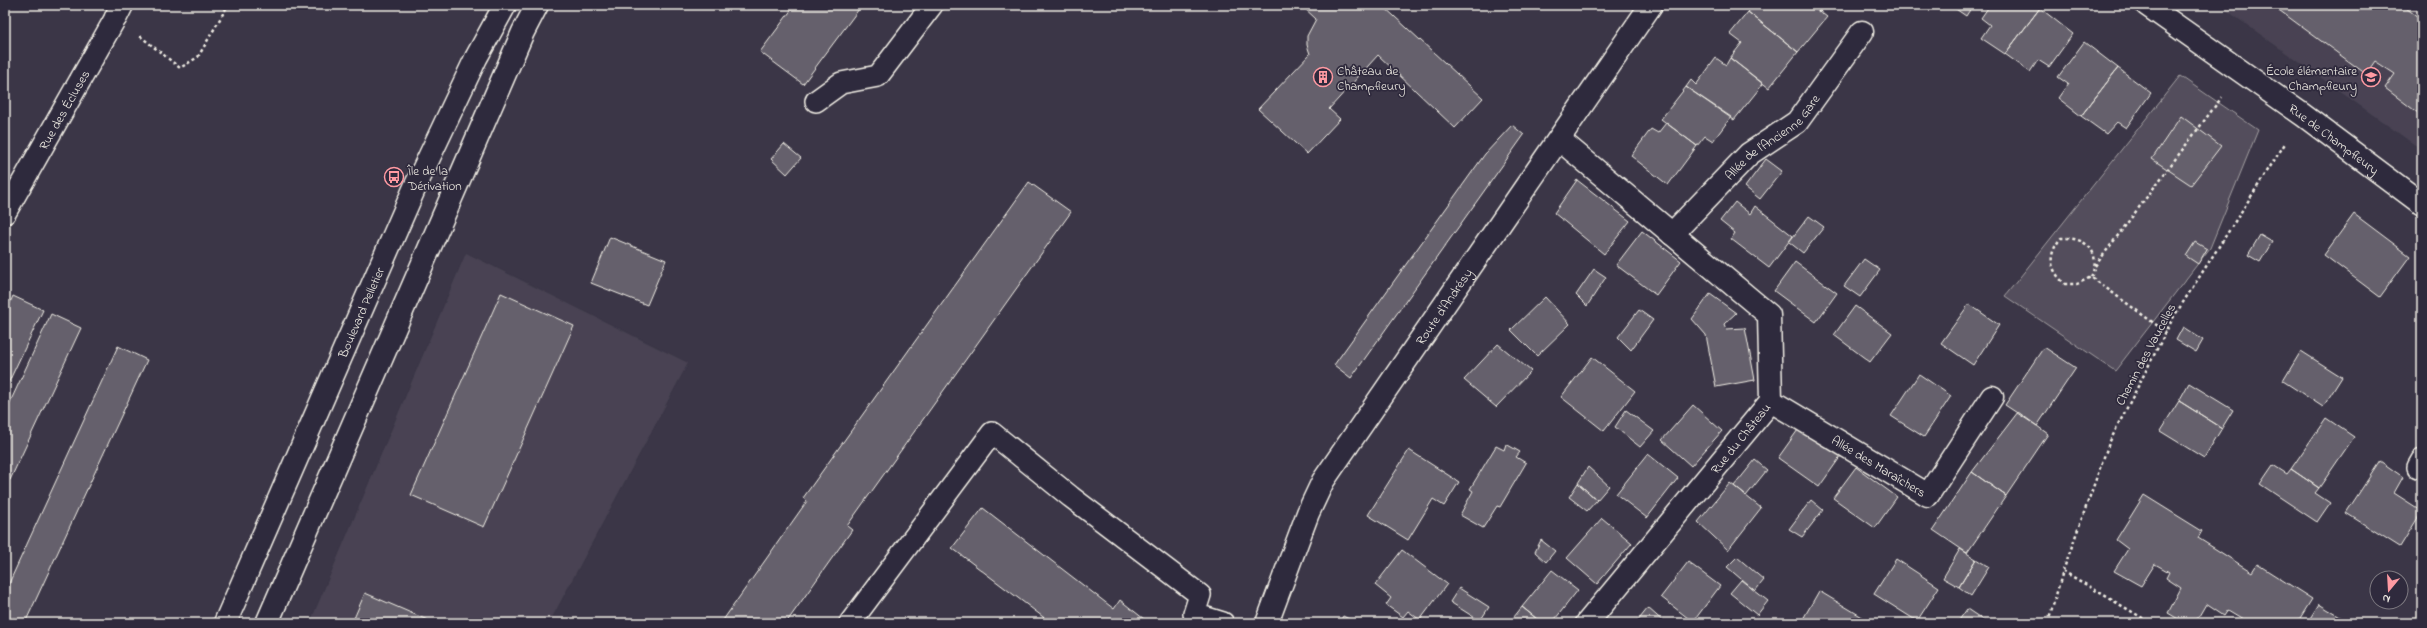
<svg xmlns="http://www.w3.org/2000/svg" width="2427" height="628" viewBox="0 0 2427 628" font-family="'Indie Flower',sans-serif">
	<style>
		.built { fill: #484352 }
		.green { fill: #534e5c; stroke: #a4a0a2 }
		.building { fill: #65616c; stroke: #f4f1e8 }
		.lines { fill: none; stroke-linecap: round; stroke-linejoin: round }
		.service-casing { stroke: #f4f1e8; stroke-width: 24 }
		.minor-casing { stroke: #f4f1e8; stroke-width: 25 }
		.tertiary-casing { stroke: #f4f1e8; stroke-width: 25 }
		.secondary-casing { stroke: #f4f1e8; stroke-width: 25 }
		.path { stroke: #f4f1e8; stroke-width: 2.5; stroke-dasharray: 3 3; stroke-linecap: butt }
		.service { stroke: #2f2a3d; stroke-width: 21 }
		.minor { stroke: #2f2a3d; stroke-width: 22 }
		.tertiary { stroke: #2f2a3d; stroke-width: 22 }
		.secondary { stroke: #2f2a3d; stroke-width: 22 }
		.labels { text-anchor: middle; stroke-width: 3.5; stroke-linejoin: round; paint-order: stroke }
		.poi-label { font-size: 13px; fill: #f4f1e8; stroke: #2f2a3d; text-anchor: start }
		.street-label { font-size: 13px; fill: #f4f1e8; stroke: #2f2a3d }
	</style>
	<rect width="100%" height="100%" fill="#3b3647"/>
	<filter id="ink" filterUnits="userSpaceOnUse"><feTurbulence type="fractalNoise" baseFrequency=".025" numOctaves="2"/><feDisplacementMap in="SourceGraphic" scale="8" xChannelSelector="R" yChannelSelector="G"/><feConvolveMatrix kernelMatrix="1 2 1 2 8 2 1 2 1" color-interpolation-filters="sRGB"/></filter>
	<g filter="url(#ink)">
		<path class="built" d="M2219,5h203v145z
			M466,253l222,110 -139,260h-239z"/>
		<path class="green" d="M2180,76l78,54 -48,118 -95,123 -110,-75z"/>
		<path class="building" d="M795,5h67l-59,79 -43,-32z
			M1301,5h81l101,93 -28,30 -77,-73 -49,54 11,10 -33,35 -49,-45 52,-55 -3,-9v-9l9,-17z
			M1754,5h57l16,12 -29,35 -50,-40z
			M1811,5h14l-6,7z
			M1950,5h23l-7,11z
			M1990,5h45l5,3 -35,46 -24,-16 9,-13 -9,-7z
			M2272,5h130l20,15v96l-37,-28 10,-14 -20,-13 -9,13z
			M2040,8l33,26 -24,33 -11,-7 -8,12 -25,-18z
			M1748,12l50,40 -29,36 -39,-30 12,-15 -12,-9z
			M2084,42l34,26 -37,48 -23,-18 10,-14 -10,-7z
			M1716,58l10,7 4,-7 33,26 -29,36 -48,-33 5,-7 5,5z
			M2118,68l33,25 -25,35 -9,-6 -11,12 -25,-18z
			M1686,87l45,30 -18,24 -8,-5 -8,10 -36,-27z
			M2181,116l40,30 -30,39 -39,-26z
			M1666,123l31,23 -29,39 -37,-29 20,-27 7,4z
			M1512,125l12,10 -173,243 -17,-13 151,-211z
			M784,144l17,14 -14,16 -16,-15z
			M1766,159l16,12 -22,28 -15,-12z
			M1577,180l53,41 -26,33 -50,-41z
			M1029,182l42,30 -224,314 5,4 -66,93h-65l86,-122 -4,-3z
			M1735,202l15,12 5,-8 38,30 -24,32 -38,-29 4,-6 -15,-12z
			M2354,214l56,42 -30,41 -56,-42z
			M1809,216l15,11 -21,26 -14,-11z
			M1642,231l39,30 -25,34 -40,-30z
			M2260,235l12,7 -12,20 -12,-7z
			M610,237l56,23 -19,45 -56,-22z
			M2195,242l12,7 -9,15 -12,-8z
			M1864,259l16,11 -20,27 -16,-11z
			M1795,262l42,31 -21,29 -42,-31z
			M1594,269l12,8 -19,29 -11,-11z
			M501,293l73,33 -90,201 -73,-32z
			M1710,294l26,19 -12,11 2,5 19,-1 10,52 -39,7 -10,-52 -14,-16z
			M13,296l30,14 -38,80v-76z
			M1545,297l25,27 -33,32 -26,-26z
			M1969,304l30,21 -26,40 -32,-22z
			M1855,306l37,27 -22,29 -36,-27z
			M1639,310l14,10 -22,30 -13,-13z
			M51,314l30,14 -71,152 -5,-2v-65z
			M2183,327l20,13 -7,12 -20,-12z
			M1498,344l33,27 -35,36 -32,-27z
			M118,346l29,14 -122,263h-20v-31z
			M2044,347l32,21 -39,58 -32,-21z
			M2301,351l41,26 -19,30 -40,-26z
			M1592,357l43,34 -31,40 -43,-34z
			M1919,374l32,22 -27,41 -33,-21z
			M2189,383l44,27 -11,18 -43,-27z
			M2179,401l43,27 -18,30 -44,-27z
			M1693,405l29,26 -31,35 -29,-26z
			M1626,410l28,21 -14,16 -25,-20z
			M2018,412l30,22 -42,62 -34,-24z
			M2326,418l28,19 -35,51 -28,-19z
			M1800,427l41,29 -22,31 -41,-29z
			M1506,444l14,8 -4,5 10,6 -26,44 -3,-1 -14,22 -23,-13 13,-24 -3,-2 26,-43 8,4z
			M1409,450l50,32 -15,24 -11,-7 -25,41 -40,-25z
			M1648,454l30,24 -31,40 -31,-24z
			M1755,460l12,10 -21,26 -12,-10z
			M2380,461l23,16 -9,16 28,18 -22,36 -54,-34z
			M2273,465l14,9 4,-5 28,19 -4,5 15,10 -13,19 -57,-38z
			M1588,467l21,19 -12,14 -19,-17z
			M1856,467l41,30 -22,31 -42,-30z
			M1972,472l34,24 -39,57 -34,-23z
			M1578,483l19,17 -10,11 -18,-14z
			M1730,483l31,25 -33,42 -30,-28z
			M2144,495l58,36 -4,7 54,34 5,-8 55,35 -15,24h-56l2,-4 -15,-9 -4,6 -18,-12 -11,19h-10l-17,-10 13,-25 -15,-10 3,-6 -14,-8 -14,22 -27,-15 14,-22 -12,-9z
			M1811,500l12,10 -21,27 -13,-8z
			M983,508l131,101 6,-9 29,23h-98l-99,-75z
			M1602,518l30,25 -35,41 -30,-26z
			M1541,540l14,11 -9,11 -11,-10z
			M1960,549l16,10 -17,28 -16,-9z
			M1402,550l45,34 -27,36 -12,-9 -5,6 -17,-12 5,-7 -16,-13z
			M1737,557l27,23 -9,11 -28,-24z
			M1896,559l43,28 -22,34 -43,-27z
			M1976,559l13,8 -18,29 -12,-9z
			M1688,562l32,24 -27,36 -32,-25z
			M1552,570l26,20 -26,33h-10l-20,-16z
			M1741,580l27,21 -11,14 -27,-22z
			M1459,588l30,19 -9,14 -30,-19z
			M1819,591l45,27 -3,5h-52l-6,-4z
			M365,593l67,29v1h-80z
			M2319,604l31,19h-43z
			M1522,607l20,16h-33z
			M1648,608l17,15h-29z
			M1967,609l21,14h-31z
			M1343,616l14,7h-18z"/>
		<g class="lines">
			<g class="service-casing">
				<g id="service">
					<path d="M816,101l25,-18 37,-7 54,-71"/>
					<path id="s1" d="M5,213l111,-196"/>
					<path d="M2418,467l4,-7"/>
					<path d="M850,623l142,-190 79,64 129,98 -6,19 29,9"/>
				</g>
			</g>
			<g class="minor-casing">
				<g id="minor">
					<path d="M116,17l6,-12"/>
					<path d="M1560,140l209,175 2,86 -184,222"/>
					<path id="s2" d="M1672,234l77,-80 48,-32 65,-90"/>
					<path id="s3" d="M1771,401l157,94 64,-98"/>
				</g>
			</g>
			<g class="tertiary-casing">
				<g id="tertiary">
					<path id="s4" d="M2147,5l156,110 119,89"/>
					<path id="s5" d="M1267,623l41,-110 15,-32 328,-476"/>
				</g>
			</g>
			<g class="secondary-casing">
				<g id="secondary">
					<path id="s6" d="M225,623l190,-436 61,-129 29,-53"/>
					<path d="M267,623l256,-591 14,-27"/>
				</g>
			</g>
			<path class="path" d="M140,36l40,32 18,-11 30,-52
				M2095,266l127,-169
				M2091,277c11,-25 -4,-40 -30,-39 -14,17 -12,31 4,46h12l14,-7 75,55
				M2063,571l88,52
				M2048,623l15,-52 46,-128 64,-125 113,-176"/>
			<use href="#service" class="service"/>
			<use href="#minor" class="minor"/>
			<use href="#tertiary" class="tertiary"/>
			<use href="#secondary" class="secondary"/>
		</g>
	</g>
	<defs>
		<g id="building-ring" transform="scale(1)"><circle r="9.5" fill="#2f2a3d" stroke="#ff9aa2" stroke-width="1.5"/><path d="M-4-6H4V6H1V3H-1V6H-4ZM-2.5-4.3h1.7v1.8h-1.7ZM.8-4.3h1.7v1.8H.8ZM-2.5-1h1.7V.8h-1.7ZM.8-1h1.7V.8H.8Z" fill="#ff9aa2"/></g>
		<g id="school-ring" transform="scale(1)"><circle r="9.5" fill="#2f2a3d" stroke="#ff9aa2" stroke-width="1.5"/><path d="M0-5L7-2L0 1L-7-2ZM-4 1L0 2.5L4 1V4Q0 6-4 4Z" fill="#ff9aa2"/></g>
		<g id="bus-ring" transform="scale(1)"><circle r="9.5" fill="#2f2a3d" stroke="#ff9aa2" stroke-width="1.5"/><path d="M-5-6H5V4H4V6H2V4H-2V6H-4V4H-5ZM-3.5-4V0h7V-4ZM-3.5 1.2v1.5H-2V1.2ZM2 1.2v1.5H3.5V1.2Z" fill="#ff9aa2"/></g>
	</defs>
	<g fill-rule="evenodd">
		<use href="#building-ring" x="1323" y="77"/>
		<use href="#school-ring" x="2371" y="77"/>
		<use href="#bus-ring" x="394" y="177"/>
	</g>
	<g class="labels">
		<g class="poi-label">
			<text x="1337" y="75">Château de<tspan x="1337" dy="15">Champfleury</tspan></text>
			<text x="2357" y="75" text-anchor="end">École élémentaire<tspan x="2357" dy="15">Champfleury</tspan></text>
			<text x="408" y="175">Île de la<tspan x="408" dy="15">Dérivation</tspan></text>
		</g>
		<g class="street-label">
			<text dy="5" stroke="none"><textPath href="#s1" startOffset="119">Rue des Écluses</textPath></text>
			<text dy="5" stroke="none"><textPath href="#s2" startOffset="140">Allée de l'Ancienne Gare</textPath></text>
			<text dy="5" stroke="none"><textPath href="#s4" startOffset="230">Rue de Champfleury</textPath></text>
			<text dy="5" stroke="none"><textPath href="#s5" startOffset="365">Route d'Andrésy</textPath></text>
			<text dy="5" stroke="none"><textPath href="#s6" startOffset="339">Boulevard Pelletier</textPath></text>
			<text transform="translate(2145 354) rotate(-62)" y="5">Chemin des Vaucelles</text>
			<text transform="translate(1740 438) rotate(-51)" y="5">Rue du Château</text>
			<text dy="5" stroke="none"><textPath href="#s3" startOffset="126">Allée des Maraîchers</textPath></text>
		</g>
	</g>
	<rect width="2427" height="628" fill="none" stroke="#2f2a3d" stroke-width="20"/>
	<rect x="10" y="10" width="2407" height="608" fill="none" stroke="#f4f1e8" stroke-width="1.5" filter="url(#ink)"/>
	<g transform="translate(2389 590) rotate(198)"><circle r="19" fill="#2f2a3d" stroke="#7e7a81"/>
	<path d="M0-3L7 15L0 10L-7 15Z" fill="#ff9aa2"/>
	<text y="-6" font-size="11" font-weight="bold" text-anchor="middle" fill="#f4f1e8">N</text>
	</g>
</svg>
